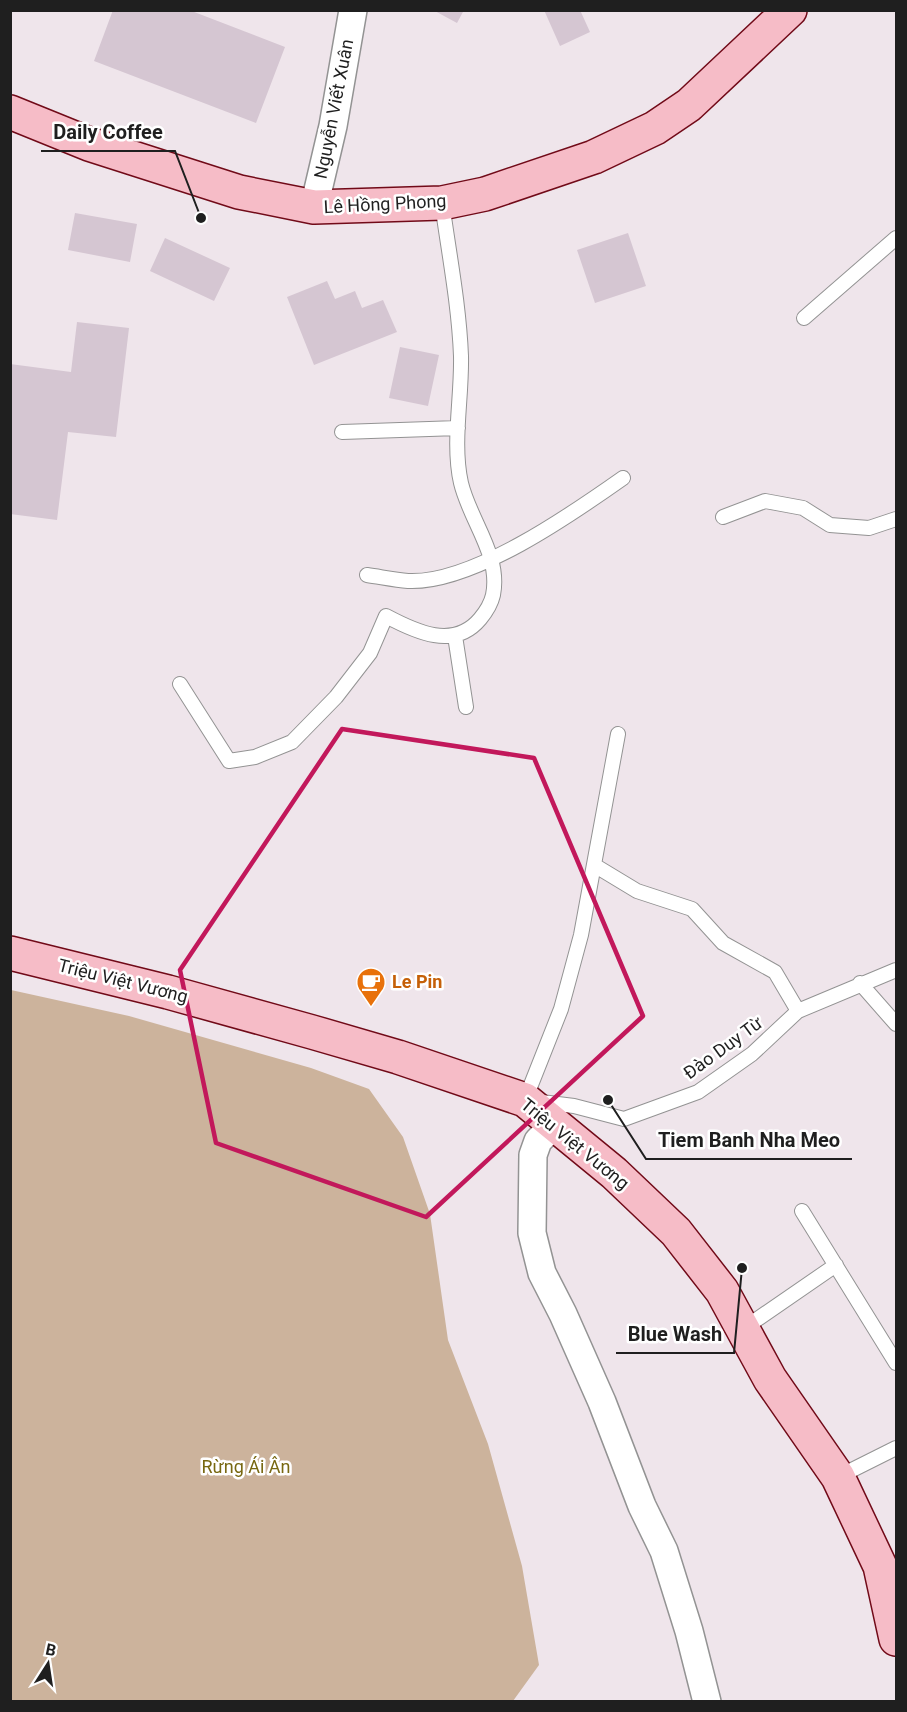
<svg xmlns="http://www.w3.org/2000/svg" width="907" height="1712" viewBox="0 0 907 1712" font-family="Roboto,sans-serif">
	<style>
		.forest { fill: #ccb39c }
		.building { fill: #d5c6d2 }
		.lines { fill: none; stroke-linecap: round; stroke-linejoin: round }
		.lane-casing { stroke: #939393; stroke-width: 16 }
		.street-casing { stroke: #939393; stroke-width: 30 }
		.secondary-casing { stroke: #710a18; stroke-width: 36 }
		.lane { stroke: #fff; stroke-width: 14 }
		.street { stroke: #fff; stroke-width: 27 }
		.secondary { stroke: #f6bcc7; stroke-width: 33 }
		.marked { fill: none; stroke: #c2185b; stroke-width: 4.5; stroke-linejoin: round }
		.labels { text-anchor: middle; stroke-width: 5; stroke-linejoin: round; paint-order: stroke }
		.street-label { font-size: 18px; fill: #1f1f1f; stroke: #fff }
		.food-label { font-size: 18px; font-weight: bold; fill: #c56008; stroke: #fff; text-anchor: start }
		.park-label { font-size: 18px; fill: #786811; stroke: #fff }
		.leader { fill: none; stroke: #1f1f1f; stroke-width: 2 }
		.callout-dot { fill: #1f1f1f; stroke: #fff; stroke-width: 2 }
		.callout-label { font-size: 20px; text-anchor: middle; font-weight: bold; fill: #1f1f1f; stroke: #fff; stroke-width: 5; stroke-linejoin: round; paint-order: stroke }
	</style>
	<rect width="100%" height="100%" fill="#efe5eb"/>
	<path class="forest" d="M11,990l118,26 182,52 58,21 34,48 27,77 18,126 40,104 34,122 17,99 -26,36h-502z"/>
	<path class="building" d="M113,10h76l96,37 -29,76 -162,-62z
		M433,10h31l-7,13z
		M544,10h36l10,22 -30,14z
		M75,213l62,11 -7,38 -62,-12z
		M628,233l18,53 -51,17 -18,-53z
		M165,238l65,30 -16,33 -64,-30z
		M327,281l8,18 20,-8 7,17 21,-8 14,32 -83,33 -27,-68z
		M77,322l52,6 -13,109 -48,-5 -11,88 -47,-6v-150l61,8z
		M400,347l39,8 -11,51 -39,-8z"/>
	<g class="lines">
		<g class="lane-casing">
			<path id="lane" d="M804,318l92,-80
				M342,432l116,-4
				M723,517l42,-16 38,7 27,17 39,3 27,-9
				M367,575c14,2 28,5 41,6 64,3 164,-67 215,-103
				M455,636l11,71
				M180,684l49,77 26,-4 37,-15 44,-45 34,-44 16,-37c30,16 68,34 94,3 5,-6 11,-15 13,-24 8,-40 -23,-74 -32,-112 -9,-40 1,-85 0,-127 -2,-51 -12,-102 -19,-153
				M618,734l-37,201 -20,74 -36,91 49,6 50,13 74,-27 54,-38 46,-43 98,-41
				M594,865l43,26 55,18 31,34 52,29 23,39
				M860,983l36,41
				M802,1211l94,152
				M743,1329l93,-64
				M838,1477l58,-29"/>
		</g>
		<g class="street-casing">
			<path id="street" d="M314,207l19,-81 20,-116
				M554,1125l-16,16 -5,14 -1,78 10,40 21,41 39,88 40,104 22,45 25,80 18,71"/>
		</g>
		<g class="secondary-casing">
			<path id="secondary" d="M10,112l79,32 150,48 75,15 128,-4 43,-9 109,-37 61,-29 34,-23 101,-95
				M10,953l158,39 144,40 86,25 127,43 89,73 62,59 46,59 48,88 68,98 42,89 16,73"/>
		</g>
		<use href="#lane" class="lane"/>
		<use href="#street" class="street"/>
		<use href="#secondary" class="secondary"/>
	</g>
	<path class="marked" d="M342,729l192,29 109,258 -217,201 -210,-74 -36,-173z"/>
	<defs>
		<g id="cafe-pin" transform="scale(1.5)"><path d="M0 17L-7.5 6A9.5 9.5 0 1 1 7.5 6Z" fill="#e8710a" stroke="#fff"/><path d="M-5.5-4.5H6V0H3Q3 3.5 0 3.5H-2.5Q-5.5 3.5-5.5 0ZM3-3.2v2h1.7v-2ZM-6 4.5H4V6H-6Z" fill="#fff"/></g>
	</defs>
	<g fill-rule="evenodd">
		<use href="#cafe-pin" x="371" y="982"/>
	</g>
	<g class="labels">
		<g class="street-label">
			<text transform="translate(334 109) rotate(-79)" y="6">Nguyễn Viết Xuân</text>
			<text transform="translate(385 204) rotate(-3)" y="6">Lê Hồng Phong</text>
			<text transform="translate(123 981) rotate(14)" y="6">Triệu Việt Vương</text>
			<text transform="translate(723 1048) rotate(-36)" y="6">Đào Duy Từ</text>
			<text transform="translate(575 1144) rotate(39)" y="6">Triệu Việt Vương</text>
		</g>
		<g class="food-label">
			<text x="392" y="988">Le Pin</text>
		</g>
		<g class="park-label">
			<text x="246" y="1473">Rừng Ái Ân</text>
		</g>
	</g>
	<path class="leader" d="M201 218L175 151H41M608 1100L646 1159H852M742 1268L734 1353H616"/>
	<g class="callout-dot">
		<circle cx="201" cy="218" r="6"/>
		<circle cx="608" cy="1100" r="6"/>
		<circle cx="742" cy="1268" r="6"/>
	</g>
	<g class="callout-label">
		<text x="108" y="139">Daily Coffee</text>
		<text x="749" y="1147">Tiem Banh Nha Meo</text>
		<text x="675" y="1341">Blue Wash</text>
	</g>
	<rect width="907" height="1712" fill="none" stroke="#1f1f1f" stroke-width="24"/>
	<g transform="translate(48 1664) rotate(12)" stroke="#ffffff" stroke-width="4.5" paint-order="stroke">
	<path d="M0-4.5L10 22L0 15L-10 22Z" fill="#1f1f1f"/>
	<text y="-9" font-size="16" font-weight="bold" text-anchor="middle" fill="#1f1f1f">B</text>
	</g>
</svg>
